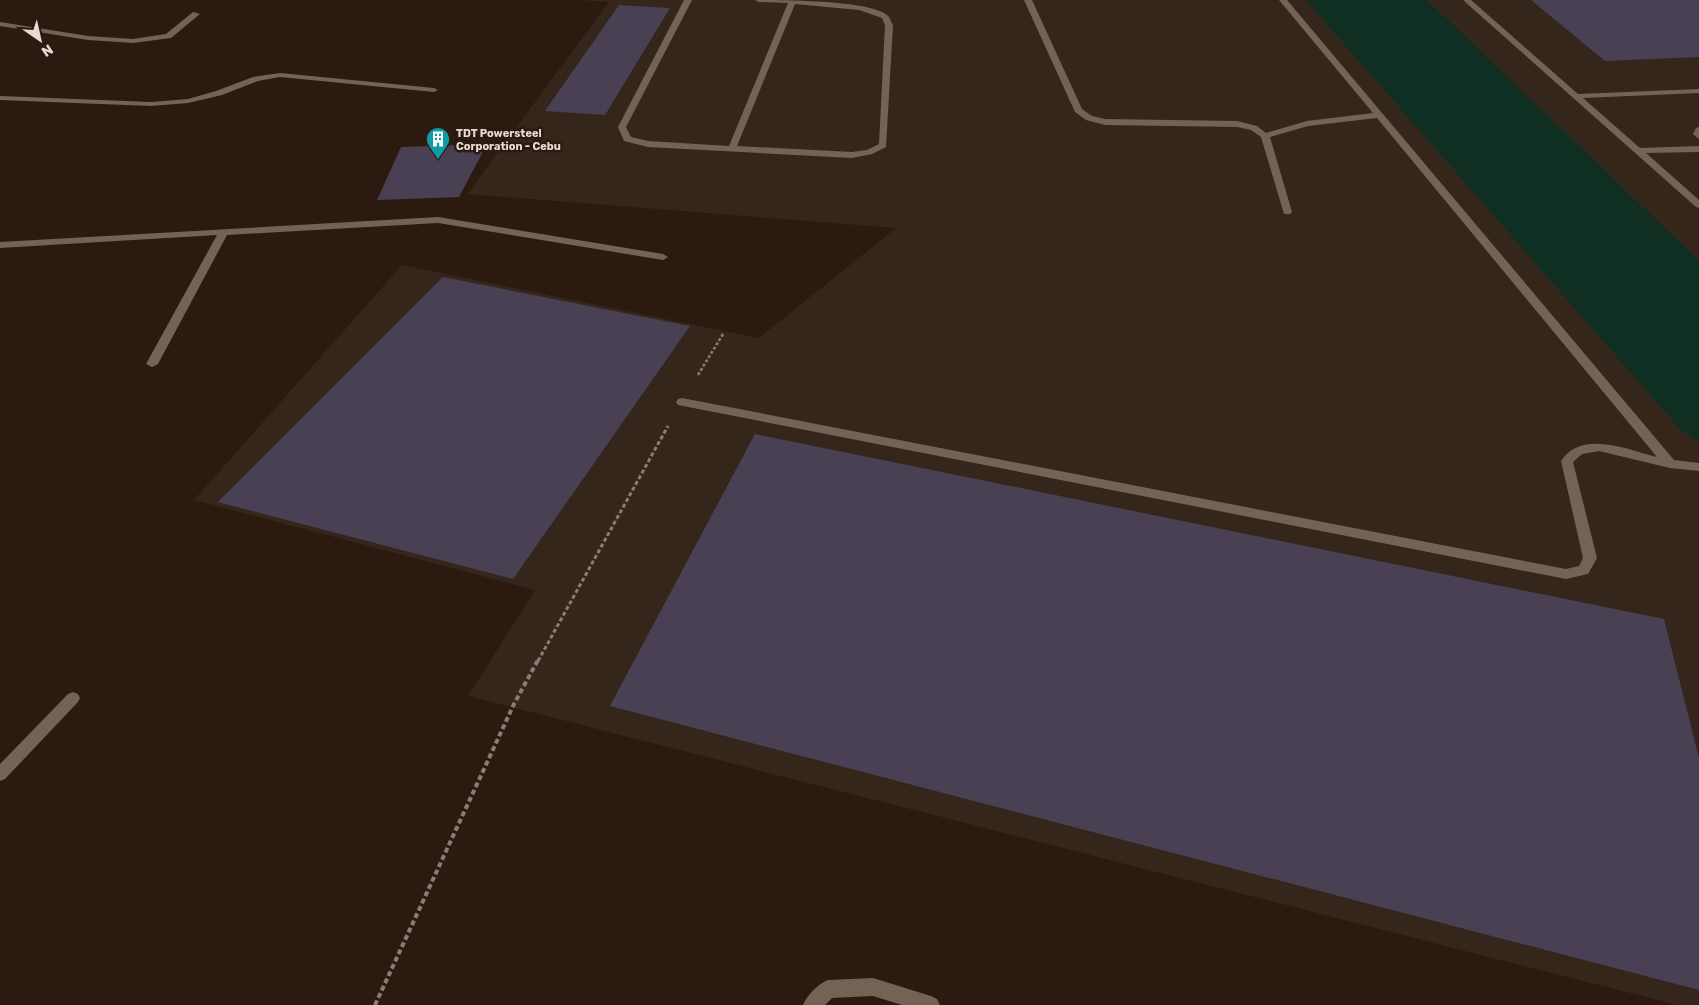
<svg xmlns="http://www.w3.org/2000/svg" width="1699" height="1005" viewBox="0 0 1699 1005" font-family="Rubik,sans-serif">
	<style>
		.industrial { fill: #34261a }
		.green { fill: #102f23 }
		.building { fill: #4a4054 }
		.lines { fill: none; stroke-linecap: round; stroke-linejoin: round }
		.path-far2 { stroke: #8c7c74; stroke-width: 2.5; stroke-dasharray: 3 2; stroke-linecap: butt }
		.path-far1 { stroke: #8c7c74; stroke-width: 3; stroke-dasharray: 4 2.5; stroke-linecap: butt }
		.path { stroke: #8c7c74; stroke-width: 4; stroke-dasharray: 5 3; stroke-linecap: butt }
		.minor { fill: #726354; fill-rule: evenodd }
		.labels { text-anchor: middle; stroke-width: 5; stroke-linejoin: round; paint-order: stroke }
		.far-poi-label { font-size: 11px; font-weight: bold; fill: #e7d9d3; stroke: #2c190f; text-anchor: start }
	</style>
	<rect width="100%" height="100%" fill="#2c190f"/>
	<path class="industrial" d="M578,0h1121v1005h-22l-1209,-309 67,-106 -341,-90 208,-235 357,73 137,-110 -429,-34 142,-192z"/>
	<path class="green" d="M1306,0h121l272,261v181l-19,-13z"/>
	<path class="building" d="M1531,0h168v57l-94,4z
		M619,5l51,3 -65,107 -60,-4z
		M487,144l-28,53 -82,3 24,-53z
		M443,277l247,49 -177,253 -295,-77z
		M755,434l909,185 35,139v232l-1089,-284z"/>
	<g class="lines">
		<path class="path-far2" d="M698,375l25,-41"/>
		<path class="path-far1" d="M538,661l130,-235"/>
		<path class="path" d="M375,1005l139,-301 24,-44"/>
		<path class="minor" d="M684,0h8l-66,127 5,10 17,4 81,5 59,-143 -29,-1 -4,-2c25,0 115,0 132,15 3,2 4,7 6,10l-7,122 -14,7 -20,4 -204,-11 -24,-6 -6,-14zM795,4l64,6 23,8 3,7 -6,119 -12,6 -15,2 -115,-6z
			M1024,0h8l50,109 10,7 13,3 132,2 20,5 9,7 41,-12 66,-8 -94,-113h8l387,460 25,3v8l-29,-3 -71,-17 -17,3 -9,8 24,96 -9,16 -22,5 -888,-174 -2,-3 2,-3 4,-1 884,171 13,-3 4,-8 -22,-97c21,-32 67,-11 96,-4l-280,-339 -69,8 -38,11 22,75 -2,2h-6l-23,-77 -10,-7 -14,-3 -132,-2 -19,-5 -11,-8z
			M1463,0h8l107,94 121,-5v4l-116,5 57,50 59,-2v6l-53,1 53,47v8l-3,-1z
			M193,12l7,2 -29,24 -38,5 -45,-3 -88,-14v-4l88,14 45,3 33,-5z
			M280,73l154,15 4,2 -4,2 -154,-15 -22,4 -36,14 -34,8 -37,3 -151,-6v-4l151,6 37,-3 28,-8 37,-14z
			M1699,127v12l-6,-5 3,-6z
			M438,217l225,37 5,3 -5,3 -225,-37 -211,12 -69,129 -6,3 -6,-3 71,-129 -217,13v-6z
			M73,692l5,2 2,4 -2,4 -73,77 -5,2v-17l68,-70z
			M873,978l58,18 6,3 3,6h-38l-29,-9 -41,2 -7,7h-22c4,-10 15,-21 25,-25z"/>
	</g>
	<defs>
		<g id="building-pin" transform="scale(1.25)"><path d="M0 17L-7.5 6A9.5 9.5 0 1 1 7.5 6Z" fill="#0f9aa8" stroke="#2c190f"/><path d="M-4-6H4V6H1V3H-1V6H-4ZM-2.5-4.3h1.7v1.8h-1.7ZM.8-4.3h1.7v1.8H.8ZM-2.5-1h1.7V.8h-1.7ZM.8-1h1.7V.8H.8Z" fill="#fff"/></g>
	</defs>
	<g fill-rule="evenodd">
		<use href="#building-pin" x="438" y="139"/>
	</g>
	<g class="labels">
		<g class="far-poi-label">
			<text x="456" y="137">TDT Powersteel<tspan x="456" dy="13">Corporation - Cebu</tspan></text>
		</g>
	</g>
	<g transform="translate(40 40) rotate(146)" stroke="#2c190f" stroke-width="4" paint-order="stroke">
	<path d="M0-4L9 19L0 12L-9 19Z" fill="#e7d9d3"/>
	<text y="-8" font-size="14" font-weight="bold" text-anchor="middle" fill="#e7d9d3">N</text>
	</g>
</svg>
